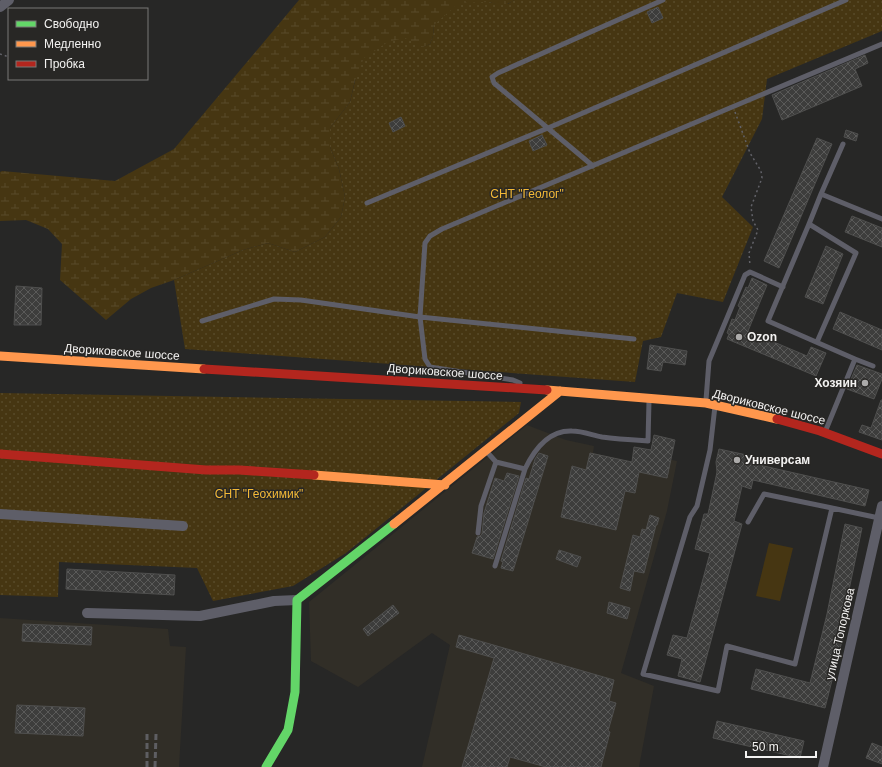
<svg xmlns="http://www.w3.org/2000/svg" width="882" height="767" viewBox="0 0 882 767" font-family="Arial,sans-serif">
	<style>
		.built { fill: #312e27 }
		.green { fill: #463612 }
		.wetland { fill: url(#wetland-marsh) }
		.garden { fill: url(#garden-dots) }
		.building { fill: url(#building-cross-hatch); stroke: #4f4f4e }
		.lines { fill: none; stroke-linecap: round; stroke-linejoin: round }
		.path { stroke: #626268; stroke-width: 1.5; stroke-dasharray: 2 3; stroke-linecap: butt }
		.lane { stroke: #5e5e68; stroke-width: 5 }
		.street { stroke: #5e5e68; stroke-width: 10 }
		.fast { stroke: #63d668; stroke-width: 9 }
		.slow { stroke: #ff974d; stroke-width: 9 }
		.jam { stroke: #b3261e; stroke-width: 9 }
		.rail { stroke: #5e5e62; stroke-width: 3; stroke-dasharray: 6 3; stroke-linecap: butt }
		.poi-dot { fill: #acabaa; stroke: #282725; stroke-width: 1.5 }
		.labels { text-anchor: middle; stroke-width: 3; stroke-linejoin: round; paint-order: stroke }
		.park-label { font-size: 12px; fill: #f4ba37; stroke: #282725 }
		.poi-label { font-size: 12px; font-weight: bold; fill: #f3f2f1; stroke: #282725; text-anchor: start }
		.street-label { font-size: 12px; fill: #f3f2f1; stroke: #282725 }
	</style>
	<defs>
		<pattern id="wetland-marsh" width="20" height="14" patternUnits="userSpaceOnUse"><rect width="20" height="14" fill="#463612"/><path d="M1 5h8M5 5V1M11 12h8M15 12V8" fill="none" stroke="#584a29"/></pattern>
		<pattern id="garden-dots" width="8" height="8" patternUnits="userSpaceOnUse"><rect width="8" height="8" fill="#463612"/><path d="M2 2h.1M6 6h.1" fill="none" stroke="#584a29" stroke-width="1.8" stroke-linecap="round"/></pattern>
		<pattern id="building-cross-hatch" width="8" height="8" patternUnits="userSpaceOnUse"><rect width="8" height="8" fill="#3d3d3c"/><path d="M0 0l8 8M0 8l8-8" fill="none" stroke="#5a5a59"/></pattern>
	</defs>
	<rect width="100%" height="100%" fill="#272726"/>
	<path class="built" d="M527,425l39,15 28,6 -1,7 39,9 2,-15 9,2v5l34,7 -10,50 -46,162 33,13 -15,81h-217l28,-122 -18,-12 -74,54 -47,-26 -2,-59z
		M0,618l168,11 2,17 16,1 -7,120h-179z"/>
	<path class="green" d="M769,543l24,5 -13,53 -24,-5z"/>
	<path class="wetland" d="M299,0h215c-9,7 -15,5 -25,2l-55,23 -1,11 -3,8 -75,36 -5,22 -20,26v19l9,22 6,28 -4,20 -16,20 -30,15 -27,-9 -25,7 -69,30 -23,8 -20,11 -25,21 -46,-40 2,-36 -14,-15 -22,-9 -26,1v-49l2,-1 113,10 59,-32z"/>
	<path class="garden" d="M514,0h368v31l-115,48 -5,40 -40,78 31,30 -30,75 -46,-9 -16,44 -18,4 -8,41 -450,-33 -11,-69 69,-30 25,-7 27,9 30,-15 16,-20 4,-20 -6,-28 -9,-22v-19l20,-26 5,-21 9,-23 24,-16 17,-4 18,9 7,-3 3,-8 1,-11 25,-22 30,-1 9,2h10z
		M0,393l521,9 -2,11 -173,140 -53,33 -80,15 -16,-33 -138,-6 -1,35 -58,-2z"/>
	<path class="building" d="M658,7l5,11 -11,5 -5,-11z
		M865,55l3,8 -13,6 7,17 -80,34 -10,-25z
		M401,117l4,9 -12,6 -4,-9z
		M846,130l12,4 -2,7 -12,-4z
		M542,135l5,10 -14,6 -4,-10z
		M817,138l15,6 -53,124 -15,-7z
		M852,216l30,12v19l-37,-15z
		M826,246l17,8 -20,50 -18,-7z
		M752,278l15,7 -19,46 59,25 4,-9 15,6 -10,23 -89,-37 2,-5 -2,-1 5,-14 3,1 5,-13 -2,-1 8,-19 2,1z
		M16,286l26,2 -1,37h-27z
		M840,312l42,18v20l-49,-21z
		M650,345l37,6 -2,14 -22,-3 -2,9 -14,-2z
		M857,365l25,9v5l-8,20 -27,-10z
		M881,400h1v40l-23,-8 3,-7 9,3z
		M654,435l21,5 -8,38 -28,-6 -4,21 -10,-2 -9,39 -55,-13 11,-51 14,4 4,-17 42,9 2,-15 17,3z
		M719,449l37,8 -1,7 114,26 -4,16 -112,-26 -2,9 -9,-3 -8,35 8,3 -42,158 -22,-6 4,-17 -15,-4 6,-20 14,3 23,-85 -15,-4 9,-35h4l9,-42 -1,-10z
		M539,453l9,3 -35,115 -12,-3 2,-6 -2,-1 25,-83 3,1 6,-20z
		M507,473l12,3 -26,83 -21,-6 5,-16 3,-1 2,-2 2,-21 11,-35 9,3z
		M650,515l9,3 -2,7h-1l-12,48 -10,-2 -4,20 -10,-3 13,-53 7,2 2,-8 4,1z
		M845,524l17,4 -21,100 4,1 -20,79 -74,-19 5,-20 54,14 17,-69z
		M559,550l22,7 -4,10 -21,-8z
		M67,569l108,6 -1,20 -108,-6z
		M609,602l21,6 -3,11 -20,-6z
		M393,605l6,8 -31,23 -5,-7z
		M23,624l69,3 -1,18 -69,-4z
		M459,635l155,45 -5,21 7,2 -8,28 2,1 -9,35h-55l-36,-10 -3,10h-45l32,-109 -38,-11z
		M17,705l68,3 -2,28 -68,-3z
		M717,721l87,20 -4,17 -87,-20z
		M872,743l10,4v17l-16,-6z"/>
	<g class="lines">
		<path class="path" d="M0,54l9,3
			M735,112l15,41 11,18 1,7 -11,29 2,14 5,9 -9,23 1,13"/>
		<path class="lane" d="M843,144l-22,50 61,25
			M593,166l-99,-83 -2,-6 6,-4 165,-73
			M367,203l181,-75 298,-128
			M809,224l12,-30
			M202,321l72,-22 27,1 119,17 214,22
			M817,342l39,-89 -47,-29 -41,97 87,38
			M520,383l-7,-3 -83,-13 -5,-8 -5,-42 5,-74 5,-7 12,-7 440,-185
			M706,400l3,-39 36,-86 5,-3 33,15
			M715,406l-5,44 -13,56 -7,11 -47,157 75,17 9,-45 68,18 37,-156 -68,-14 -16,28
			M825,432l30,-73 18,7
			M496,462l29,7
			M832,508l47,10
			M478,533l3,-27 15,-44 -9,-10
			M495,566l30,-97c9,-19 24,-39 47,-38 10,0 20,4 30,6 15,2 31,3 46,4l1,-40"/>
		<path class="street" d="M0,7l9,-7
			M0,514l183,12
			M87,613l113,3 74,-15 23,-1
			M823,767l59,-261"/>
		<path class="fast" d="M266,767l22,-37 7,-38 2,-92 97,-76"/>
		<path class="slow" d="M0,356l204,13
			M547,390l159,13 71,16
			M314,475l131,10
			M394,524l166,-133"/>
		<path class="jam" d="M204,369l343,21
			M777,419l43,12 62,23
			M0,454l206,16h33l75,5"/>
		<path class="rail" d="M147,767v-33
			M155,767l1,-33"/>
	</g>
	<g class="poi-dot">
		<circle cx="739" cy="337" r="4"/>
		<circle cx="865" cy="383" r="4"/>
		<circle cx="737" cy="460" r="4"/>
	</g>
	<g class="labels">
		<g class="park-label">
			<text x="527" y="198">СНТ "Геолог"</text>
			<text x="259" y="498">СНТ "Геохимик"</text>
		</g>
		<g class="poi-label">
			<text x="747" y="341">Ozon</text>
			<text x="857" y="387" text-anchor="end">Хозяин</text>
			<text x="745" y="464">Универсам</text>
		</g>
		<g class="street-label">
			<text transform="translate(122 352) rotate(4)" y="4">Двориковское шоссе</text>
			<text transform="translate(445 372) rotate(4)" y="4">Двориковское шоссе</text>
			<text transform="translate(769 407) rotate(14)" y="4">Двориковское шоссе</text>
			<text transform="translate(840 634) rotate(-77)" y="4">улица Топоркова</text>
		</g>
	</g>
	<rect x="8" y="8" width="140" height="72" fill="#282725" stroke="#797877"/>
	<rect x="16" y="21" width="20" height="6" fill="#63d668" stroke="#797877"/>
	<text x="44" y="28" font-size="12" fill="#f3f2f1">Свободно</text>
	<rect x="16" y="41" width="20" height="6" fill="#ff974d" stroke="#797877"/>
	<text x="44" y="48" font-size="12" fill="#f3f2f1">Медленно</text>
	<rect x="16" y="61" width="20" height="6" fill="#b3261e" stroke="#797877"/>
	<text x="44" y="68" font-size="12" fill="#f3f2f1">Пробка</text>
	<path d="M746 751v6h70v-6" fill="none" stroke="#f3f2f1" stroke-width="2"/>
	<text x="752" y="751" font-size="12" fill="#f3f2f1" stroke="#282725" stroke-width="3" paint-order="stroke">50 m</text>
</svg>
